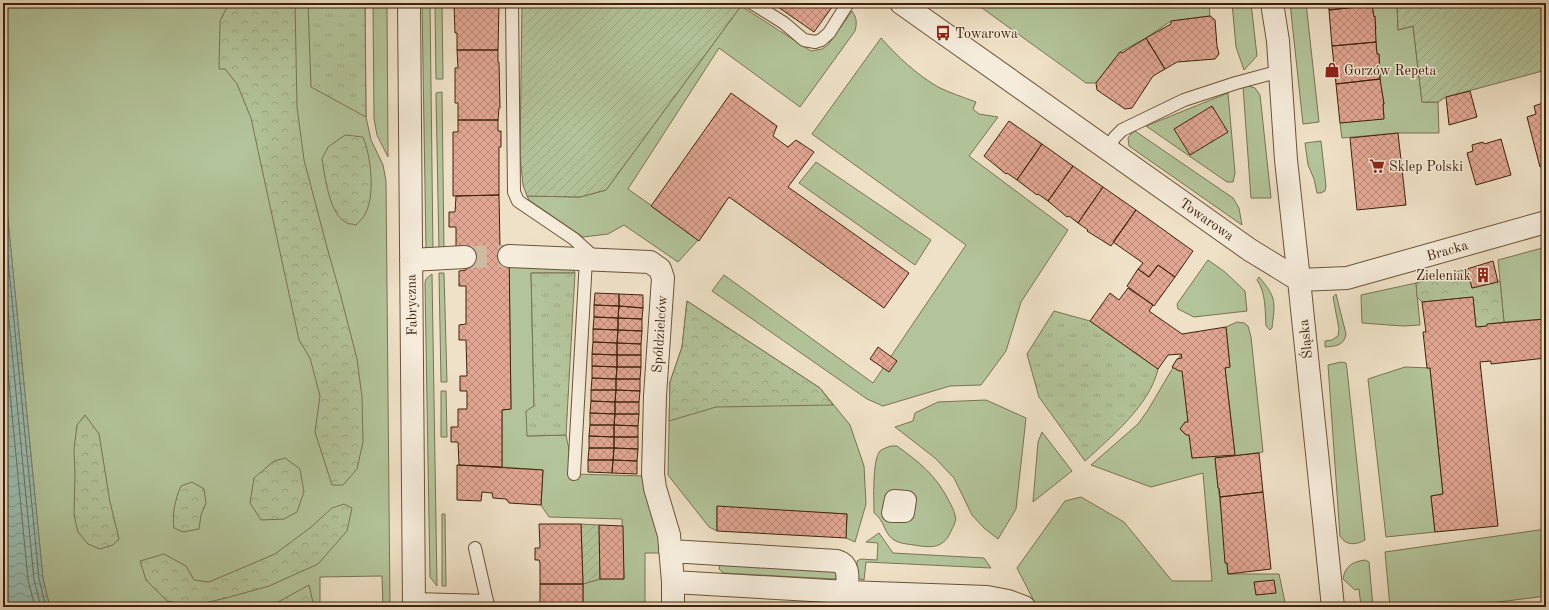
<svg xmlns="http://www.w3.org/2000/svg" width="1549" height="610" viewBox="0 0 1549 610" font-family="'Old Standard TT',serif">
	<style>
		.grass { fill: #b3c49a; stroke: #7a7352 }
		.forest { fill: url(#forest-crowns); stroke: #7a7352 }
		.park { fill: url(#park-tufts); stroke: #7a7352 }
		.garden { fill: url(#garden-furrows); stroke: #7a7352 }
		.water { fill: url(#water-waves); stroke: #76806f }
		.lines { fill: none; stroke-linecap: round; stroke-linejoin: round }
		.shore { stroke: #6d705e; stroke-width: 1 }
		.building { fill: url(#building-cross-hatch); stroke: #40220a }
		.minor-tunnel { stroke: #ccbba1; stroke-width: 22; stroke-dasharray: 22 11; stroke-linecap: butt }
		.service-casing { stroke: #6c5239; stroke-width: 14 }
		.pedestrian-casing { stroke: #6c5239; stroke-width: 20 }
		.minor-casing { stroke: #6c5239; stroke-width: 24 }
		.tertiary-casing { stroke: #6c5239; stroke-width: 24 }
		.service { stroke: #f5ecdb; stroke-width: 12 }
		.pedestrian { stroke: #f5ecdb; stroke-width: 18 }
		.minor { stroke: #f5ecdb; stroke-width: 22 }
		.tertiary { stroke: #f5ecdb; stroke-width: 22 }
		.labels { text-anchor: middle; stroke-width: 3; stroke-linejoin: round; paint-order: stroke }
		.poi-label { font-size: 14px; fill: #40220a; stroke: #f5ecdb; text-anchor: start }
		.street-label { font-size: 14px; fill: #40220a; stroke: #f5ecdb }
	</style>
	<defs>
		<pattern id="forest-crowns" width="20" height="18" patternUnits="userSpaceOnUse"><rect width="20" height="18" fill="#b3c49a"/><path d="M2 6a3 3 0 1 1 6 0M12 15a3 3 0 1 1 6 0" fill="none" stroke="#9ba883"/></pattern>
		<pattern id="park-tufts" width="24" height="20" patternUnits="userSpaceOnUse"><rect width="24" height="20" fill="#b3c49a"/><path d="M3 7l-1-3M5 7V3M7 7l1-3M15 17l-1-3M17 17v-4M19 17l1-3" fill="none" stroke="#9ba883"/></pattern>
		<pattern id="garden-furrows" width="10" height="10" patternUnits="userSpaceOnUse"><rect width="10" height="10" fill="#b3c49a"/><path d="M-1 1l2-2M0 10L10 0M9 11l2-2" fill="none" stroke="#9ba883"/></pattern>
		<pattern id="water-waves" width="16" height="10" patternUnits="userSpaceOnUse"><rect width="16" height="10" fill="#9abeb2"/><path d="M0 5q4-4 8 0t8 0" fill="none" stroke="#7f9a8f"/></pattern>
		<pattern id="building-cross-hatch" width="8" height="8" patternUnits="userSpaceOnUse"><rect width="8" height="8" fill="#e2a794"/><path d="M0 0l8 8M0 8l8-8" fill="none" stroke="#b98877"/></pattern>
	</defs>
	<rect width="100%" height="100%" fill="#efe1c7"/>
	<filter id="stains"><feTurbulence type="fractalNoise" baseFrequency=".005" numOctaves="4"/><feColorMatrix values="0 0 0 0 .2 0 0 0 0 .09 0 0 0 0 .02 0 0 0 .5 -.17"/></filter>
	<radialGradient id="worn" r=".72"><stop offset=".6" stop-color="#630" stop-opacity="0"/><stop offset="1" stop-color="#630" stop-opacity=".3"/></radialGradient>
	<path class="grass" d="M3,3h362l1,114 5,23 12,25 3,16 4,426h-7l-1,-31 -62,1v30h-270l-7,-28 -40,-410z
		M373,3h14l1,154 -11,-22 -3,-16z
		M422,3h8l3,249 -7,-4z
		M435,3h7l1,76h-7z
		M975,3h234l1,13 -39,5 -25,17 -26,14 -24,31h-10z
		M1232,3h19l6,53 -13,14 -8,-23z
		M1290,3h16l13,119 -16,2z
		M1375,3h22l1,27 15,-4 9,76h16l1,31h-41l-56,5 -2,-15 44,-5 -1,-14h1l-2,-13h-1l-2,-37h-2l-2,-24 1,-1 -1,-12h-1l-2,-12h3z
		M741,6l70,45 11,-2 6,-4 24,-34c5,7 5,12 3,20l-55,76 -81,-59 -91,141 71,50 -21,23 -54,-37 -16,9 -25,3 -54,-37 -2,-4 53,1 26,-7z
		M881,38c17,19 35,36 57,49 12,6 25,10 38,15l-3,7 6,5 19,3 -29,39 99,74 -47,72 -15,49 -25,34 -31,1 -67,20 -16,-7 -155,-108 12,-16 149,108 93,-138 -154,-111z
		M1249,86l6,2 5,7 11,103h-20l-8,-111z
		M442,92l2,160 -5,-1 -3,-158z
		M1228,93l7,80 -2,9h-6l-81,-56z
		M1135,131l98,67 6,10 3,17 -113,-79 -1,-8 3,-4z
		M1321,141l5,45 -1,5 -4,2h-4l-3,-14 -6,-14 -3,-22z
		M816,162l115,78 -16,25 -116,-82z
		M1546,247v72l-42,3 -6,-62z
		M1208,260l17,12 20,19 2,20 -53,6 -16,-8 -1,-5z
		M532,264l42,6 1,3h-44l3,134 -7,29 39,-1 8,39 70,2 19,77h-18v54h-62v-23l17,-5h24l-2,-60 -73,-2 -8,-12 2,-35 -41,-3v-57l9,-1 -2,-142z
		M439,273h5l3,109h-6z
		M432,274l5,312 -7,-9 -5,-294 1,-4z
		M1259,277c18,21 16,25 13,51l-2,2 -4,-4c-1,-15 0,-34 -9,-46z
		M1416,283l4,42 -17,1 -41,-3 -1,-28z
		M1336,294l10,40c-2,12 -10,12 -21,13v-6l7,-1 6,-4 1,-7 -6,-32z
		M687,301l133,87 30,37 14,41 2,38 -11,38 -9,-4 1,-24 -130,-7v24l-8,-4 -41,-52 2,-93 12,-35z
		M1237,322l7,1 4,3 3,11 12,115 -48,6 13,116h51l7,33h-249l-20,-39 48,-67 16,-4 43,25 48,59h40l-9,-108 -52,14 -60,-22 47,-41 10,-14 33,-56 11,104 43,-4 -10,-86 5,-1 -4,-40z
		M1341,362l5,1 1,6 18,171c-9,5 -19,6 -25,-4l-12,-171z
		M1405,367l25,1 13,126 -12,2 4,36 -49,5 -18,-158z
		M441,391h5l1,46h-6z
		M986,400l40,18 -10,91 -18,30 -14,-11 -12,-13 -18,-37 -19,-20 -40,-31 18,-6 2,-8 23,-11z
		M1042,432l30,39 -39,31 5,-60z
		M891,446h6c22,16 39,29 52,55 2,4 5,9 6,14 2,5 -1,10 -3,14 -8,20 -20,19 -38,16 -6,-1 -12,-1 -18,-4 -12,-5 -11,-21 -22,-28 0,-12 -2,-53 6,-62 2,-2 8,-4 11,-5z
		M442,514h3l1,72h-4z
		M1546,529v67l-87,11h-69l-5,-55z
		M879,533l14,20 91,5 7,10 -125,-6 -2,18 -7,-2v-17l4,-2 16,1 1,-17 -12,-1z
		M1365,560l4,2 4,45h-12l-2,-18 -4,1 -12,-11c2,-13 9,-17 22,-19z
		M720,564l117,6v8l-3,1 -111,-6 -4,-4z"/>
	<path class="forest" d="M229,3h66l2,104 7,53 24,91 12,42 17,66 5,38 1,45 -6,27 -14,16h-11l-17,-53 5,-36 -10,-38 -11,-18 -48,-222 -14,-34 -12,-15h-6l1,-48z
		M345,135l18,2c8,19 13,60 1,79 -2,3 -5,6 -8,9 -3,-1 -7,-1 -9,-2 -18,-8 -22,-47 -25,-64l6,-12z
		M1467,269l5,19 28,-7 4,41 -16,2 -1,2 -11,1 -3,-30 -51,5 -5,-5 -1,-14z
		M687,301l133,87 13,17 -117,2 -47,14 1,-39 12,-35z
		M85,415l14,19 11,68 9,37 -6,6 -13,4 -12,-5 -10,-12 -4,-17 1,-41 -1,-25 3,-24z
		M285,458l15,11 4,23 -7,20 -13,7 -23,1 -11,-17 4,-25 20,-17z
		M192,482l12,7 2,14 -5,12 -2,14 -16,3 -9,-4c-2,-15 1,-28 7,-42z
		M344,504l8,4 -5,23 -29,33 -49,22 -43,12 -34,8 -25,-5 -21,-21 -6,-19 24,-7 22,12 8,14 15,2 66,-28 35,-26 22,-20z
		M309,585l5,22h-45z"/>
	<path class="park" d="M308,3h57l1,114 -55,-30z
		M531,273h44l-9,162 -39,1 -1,-25 8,-5z
		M1054,311l36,10 68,48c-8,36 -47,68 -73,92l-46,-64 -12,-43z"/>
	<path class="garden" d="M522,3h215l4,3 -135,184 -26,7 -53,-1 -4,-11 -3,-29z
		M1397,3h149v67l-100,27 -8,5h-16l-9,-76 -15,4z
		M581,524l18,1 1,54 -17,5z"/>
	<path class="water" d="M3,169l40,410 7,28h-47z"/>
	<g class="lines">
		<path class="shore" d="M3,207l36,372 7,28
			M3,258l31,322 7,27
			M3,320l25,260 7,27"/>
	</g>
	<path class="building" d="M454,3h45l-1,47h-41v-17h-2z
		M781,3h54l-21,29 -36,-25z
		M1328,3h47l1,2 -47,5z
		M1372,5l2,12 1,-1 1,26 -44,4 -3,-36z
		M1210,16l5,4 2,26 2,8 -4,5 -38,3 -12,7 -19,-31 25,-14v-3z
		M1146,38l19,31 -12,7 -21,32 -7,1 -28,-19 -1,-7 24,-31 2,1z
		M1376,42l1,12h2l1,25 -44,5 -4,-38z
		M457,50h41v12h1l1,46h-1l-1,12h-40v-17h-3v-35h3z
		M1380,79l4,25h-1l1,15 -44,4 -4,-39z
		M1470,91l7,26 -28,8 -3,-28z
		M731,93l46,33 -4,10 8,6 7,5 8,-7 18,12 -26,35 121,86 -25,35 -155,-111 -30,44 -48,-35z
		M1546,102v63l-6,2 -13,-50 9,-3 -2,-8z
		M1212,106l16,26 -38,23 -16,-26z
		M458,120h40v11h3v16h-2v48l-46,1v-64h5z
		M1009,121l33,23 -25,36 -10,-7 -1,1 -22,-18z
		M1398,133l8,72 -49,5 -7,-72z
		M1501,139l10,36 -35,10 -9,-32 6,-2 -1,-6 11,-3 1,2z
		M1042,144l31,22 -25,35 -10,-7 -1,1 -20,-15z
		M1073,166l30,21 -25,36 -9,-7 -2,1 -19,-16z
		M1103,187l33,23 -25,36 -24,-15 1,-1 -10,-7z
		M499,195l1,51h9l2,163 -9,1v57l-43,-2 -1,-23h-7v-15h7v-18h9v-18h-7v-15h7l-1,-36h-7v-15l7,-1v-38h-7v-15l7,-1 -1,-22h-9v-21h-7v-15h6l1,-16z
		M1136,210l57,41 -18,26 -17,-12 -9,12 -11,-8 5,-6 -30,-21z
		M1493,261l5,21 -26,6 -5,-19z
		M1158,265l17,12 -21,29 -27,-20 11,-17 11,8z
		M1128,288l25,17 -4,6 33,23 44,-7 4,40 -5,1 10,87 -43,3 -3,-23h-3l-6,-6 5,-7h3l-6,-51h-3l-7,-4 5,-8 5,-1 -1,-4 -13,1 -10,14 -68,-48 20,-28 9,7z
		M595,293l24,1v12l-25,-1z
		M619,294l24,1v13l-24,-2z
		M1473,297l3,30 11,-1v-2l59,-5v39l-55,6v-3l-11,1 18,164 -63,6 -4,-36 12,-2 -13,-126h-3l-4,-36h3l-4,-30z
		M594,305l25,1 -1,12 -24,-1z
		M619,306l24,2 -1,11 -24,-1z
		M594,317l24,1v12l-25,-1z
		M618,318l24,1v12l-24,-1z
		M593,329l25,1 -1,13 -24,-1z
		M618,330l24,1 -1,13 -24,-1z
		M593,342l24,1v12l-25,-1z
		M617,343l24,1v11h-24z
		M878,347l19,14 -8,11 -19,-13z
		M592,354l25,1v12l-25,-1z
		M617,355h24v12h-24z
		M592,366l25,1 -1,12 -24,-1z
		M617,367h24l-1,12h-24z
		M592,378l24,1v11h-25z
		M616,379h24v12l-24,-1z
		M591,390h25l-1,12 -24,-1z
		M616,390l24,1 -1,11h-24z
		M591,401l24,1v12l-25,-1z
		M615,402h24v12h-24z
		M590,413l25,1 -1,11h-24z
		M615,414h24l-1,12 -24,-1z
		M590,425h24v12l-25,-1z
		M614,425l24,1v11h-24z
		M589,436l25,1v11h-25z
		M614,437h24v12l-24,-1z
		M589,448h25l-1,12h-25z
		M614,448l24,1 -1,12 -24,-1z
		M1259,453l4,39 -43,5 -1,-9h-1l-3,-30z
		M588,460h25l-1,13 -24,-1z
		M613,460l24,1v13l-25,-1z
		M457,465l86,5 -2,35 -32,-2 -3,-4 -13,-1 -1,-5 -10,-1 -1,9 -24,-1z
		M1263,492l8,77 -43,5 -1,-11h-2l-5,-66z
		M717,506l130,8 -1,24 -129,-7z
		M539,524h42l2,60h-43v-21l-1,-3h-4v-12h4l1,-2z
		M599,525l24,1 1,53h-24z
		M1274,580l2,13 -20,2 -2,-13z
		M540,584h43v23h-44l1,-2z"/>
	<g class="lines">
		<path class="minor-tunnel" d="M465,257l44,-1"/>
		<g class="service-casing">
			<path id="service" d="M512,3l2,189 4,9 56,38 21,19
				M752,3l32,20 20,17 11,2 6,-2 8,-7 19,-30
				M1107,149l8,-12 7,-7 62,-30 52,-17 44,-12
				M574,474l12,-215
				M475,548l12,53
				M414,599l73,2 1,6"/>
		</g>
		<g class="pedestrian-casing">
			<path id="pedestrian" d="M894,499l13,1 -2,13h-14z"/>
		</g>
		<g class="minor-casing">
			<path id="minor" d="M409,3l5,604
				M1272,3l6,38 8,119 13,120 48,-2 199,-56
				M509,256l141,6 10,7 3,9 -8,118 -2,78 2,14 14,47 4,47v25
				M411,260l54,-3
				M670,551l167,10c14,4 10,19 10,31
				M673,582l174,10 140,5 21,4 16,6"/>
		</g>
		<g class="tertiary-casing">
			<path id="tertiary" d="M901,3l349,247 49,30 34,327"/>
		</g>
		<use href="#service" class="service"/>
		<use href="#pedestrian" class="pedestrian"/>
		<use href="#minor" class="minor"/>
		<use href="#tertiary" class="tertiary"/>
	</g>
	<defs>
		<g id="bus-bare" transform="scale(1.2)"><path d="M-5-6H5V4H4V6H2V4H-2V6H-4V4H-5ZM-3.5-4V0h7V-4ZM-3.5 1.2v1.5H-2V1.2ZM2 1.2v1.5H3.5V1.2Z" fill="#8f2418" stroke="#f5ecdb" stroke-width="2.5" paint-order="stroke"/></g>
		<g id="shop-bare" transform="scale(1.2)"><path d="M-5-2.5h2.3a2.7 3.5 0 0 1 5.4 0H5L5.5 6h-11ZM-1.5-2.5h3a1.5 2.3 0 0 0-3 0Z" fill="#8f2418" stroke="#f5ecdb" stroke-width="2.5" paint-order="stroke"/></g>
		<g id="supermarket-bare" transform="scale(1.2)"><path d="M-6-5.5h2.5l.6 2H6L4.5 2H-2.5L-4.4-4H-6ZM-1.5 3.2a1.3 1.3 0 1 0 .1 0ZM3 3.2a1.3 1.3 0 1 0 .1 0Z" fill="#8f2418" stroke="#f5ecdb" stroke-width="2.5" paint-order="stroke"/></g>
		<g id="building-bare" transform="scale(1.2)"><path d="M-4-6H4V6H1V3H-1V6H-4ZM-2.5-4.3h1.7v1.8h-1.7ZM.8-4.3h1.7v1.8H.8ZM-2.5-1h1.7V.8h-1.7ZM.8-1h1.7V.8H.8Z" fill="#8f2418" stroke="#f5ecdb" stroke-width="2.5" paint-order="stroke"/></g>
	</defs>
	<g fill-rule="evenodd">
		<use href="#bus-bare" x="943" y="33"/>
		<use href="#shop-bare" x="1332" y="70"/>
		<use href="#supermarket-bare" x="1377" y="166"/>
		<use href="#building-bare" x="1483" y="275"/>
	</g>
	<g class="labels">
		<g class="poi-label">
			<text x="955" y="38">Towarowa</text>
			<text x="1344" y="75">Gorzów Repeta</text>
			<text x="1389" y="171">Sklep Polski</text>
			<text x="1471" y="280" text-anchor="end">Zieleniak</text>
		</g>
		<g class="street-label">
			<text transform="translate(1207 219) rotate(35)" y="5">Towarowa</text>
			<text transform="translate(1447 250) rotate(-16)" y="5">Bracka</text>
			<text transform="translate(411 305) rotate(-91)" y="5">Fabryczna</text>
			<text transform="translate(659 334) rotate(-86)" y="5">Spółdzielców</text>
			<text transform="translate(1305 339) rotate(-96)" y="5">Śląska</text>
		</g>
	</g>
	<rect width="1549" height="610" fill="none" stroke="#efe1c7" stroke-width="16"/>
	<rect x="4" y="4" width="1541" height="602" fill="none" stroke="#40220a" stroke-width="2"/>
	<rect x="8" y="8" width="1533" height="594" fill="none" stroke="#40220a"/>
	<rect width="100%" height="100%" filter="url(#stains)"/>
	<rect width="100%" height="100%" fill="url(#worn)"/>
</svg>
